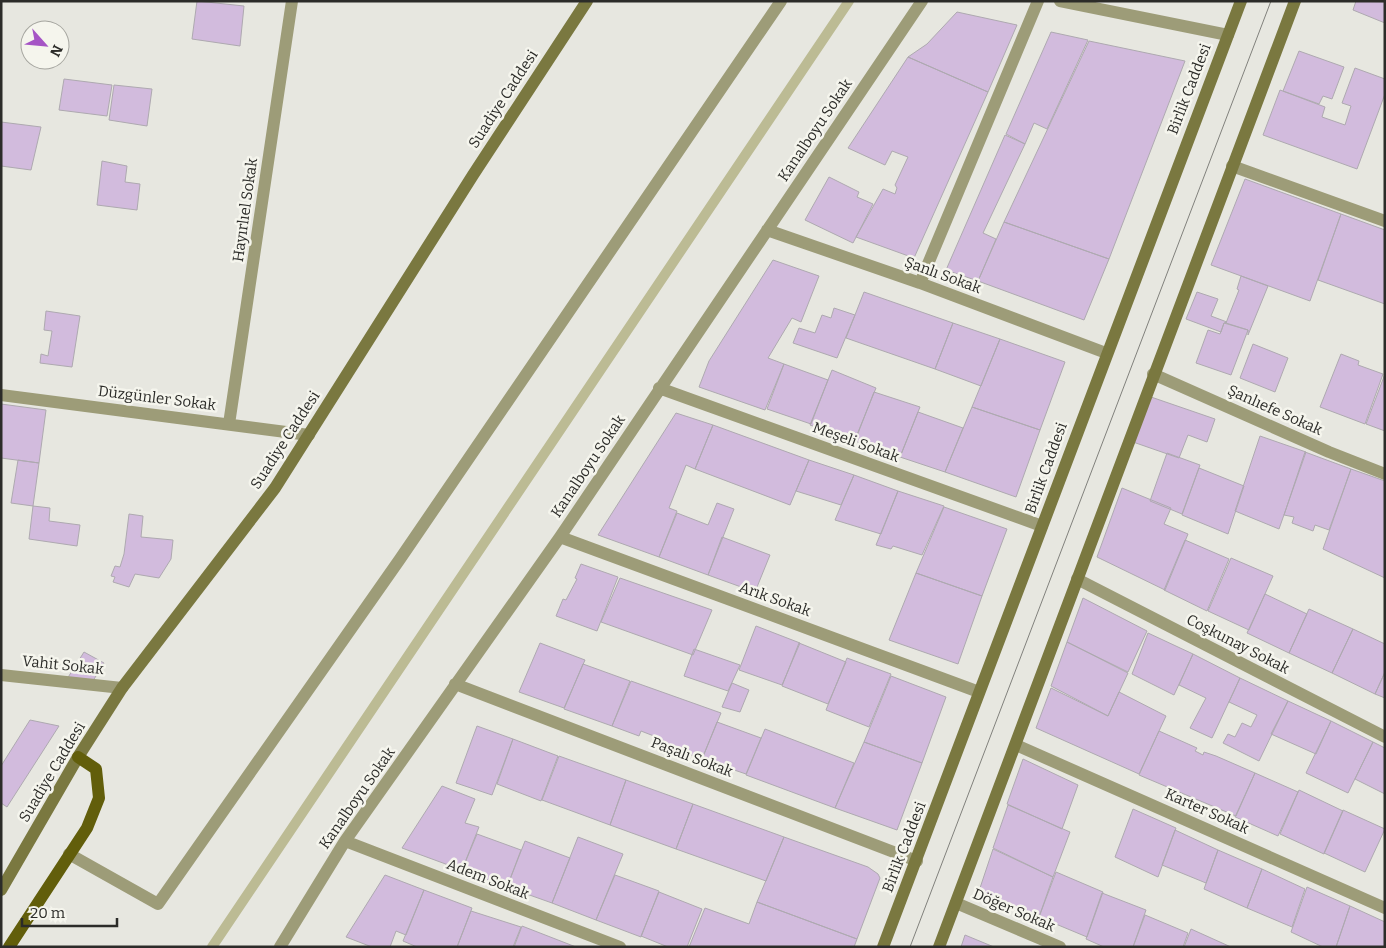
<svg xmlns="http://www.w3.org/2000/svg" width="1386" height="948" viewBox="0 0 1386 948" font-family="Bitter,serif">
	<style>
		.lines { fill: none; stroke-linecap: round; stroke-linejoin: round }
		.stream { stroke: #bcbb94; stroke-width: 10 }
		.building { fill: #d2bbdd; stroke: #aea9b0 }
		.street { stroke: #9d9c78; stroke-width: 12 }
		.secondary { stroke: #7a7840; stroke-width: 12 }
		.primary { stroke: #625e0b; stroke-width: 12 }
		.tram { stroke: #81817c; stroke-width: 1 }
		.labels { text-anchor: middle; stroke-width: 5; stroke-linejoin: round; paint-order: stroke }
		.street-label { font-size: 15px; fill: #2c2c29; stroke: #f5f5ed }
	</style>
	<rect width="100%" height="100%" fill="#e7e7e0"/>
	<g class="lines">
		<path class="stream" d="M212,947l637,-946"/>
	</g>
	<path class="building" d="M197,1l47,5 -4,40 -48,-7z
		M1356,1l29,1v21l-32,-13z
		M957,12l60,13 -29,67 -80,-35 19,-13z
		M1051,32l37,8 -41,89 -13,-6 -9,21 -19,-10z
		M1089,41l96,20 -76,198 -105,-37z
		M1299,51l45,16 -12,32 -9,-3 -4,8 -36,-13z
		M908,57l80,35 -74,166 -58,-21 27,-48 12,5 2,-6 -2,-3 13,-28 -16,-6 -7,14 -37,-17z
		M1355,68l30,11v15l-28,75 -94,-34 17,-45 45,17 -3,10 23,8 6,-19 -9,-3z
		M64,79l48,6 -5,31 -48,-6z
		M114,85l38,4 -5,37 -38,-6z
		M1,122l40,5 -10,43 -30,-4z
		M1005,135l20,9 -42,89 13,6 -18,42 -32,-11z
		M102,161l25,5 -2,16 15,2 -3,26 -40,-5z
		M829,177l30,15 -2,5 16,7 -20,39 -48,-23z
		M1245,179l96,35 -31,87 -99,-36z
		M1341,214l44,16v74l-67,-24z
		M1004,222l105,37 -25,61 -106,-39z
		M773,260l46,16 -18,46 -9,-4 -24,40 16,6 -19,46 -66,-23 10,-26z
		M1241,276l27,10 -20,49v-5l-22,-7 13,-33 -2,-1z
		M864,292l89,31 -18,46 -89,-31z
		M1197,292l21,7 -7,17 16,6 -3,1 -3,9 -35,-13z
		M834,308l21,7 -18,43 -44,-15 6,-15 16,5 7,-18 9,3z
		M46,311l34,5 -8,51 -32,-4 1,-9 7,2 4,-25 -8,-1z
		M953,323l47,16 -19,47 -46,-17z
		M1224,323l24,7 -17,45 -35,-12 12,-33 12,4z
		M1000,339l65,23 -25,68 -68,-23z
		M1253,344l35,14 -13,34 -35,-14z
		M1341,354l18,7 -1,4 25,9 -18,50 -45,-17z
		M784,364l44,16 -17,44 -44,-15z
		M832,370l44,18 -22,54 -44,-17z
		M1385,374v57l-19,-7z
		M874,392l46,15 -20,50 -45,-16z
		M1151,397l64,22 -8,23 -19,-7 -9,23 -46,-16z
		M1,404l45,6 -7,53 -38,-5z
		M972,407l68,23 -24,67 -71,-25z
		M918,412l45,16 -18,44 -45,-15z
		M676,413l37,12 -18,44 -9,-4 -17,43 8,3 -18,46 -61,-22z
		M713,425l96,35 -19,45 -95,-36z
		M1260,436l46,16 -27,77 -44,-18z
		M1305,452l46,17 -22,61 -14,-5 -2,6 -21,-8 2,-6 -10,-2z
		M1167,453l33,12 -18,49 -32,-13z
		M18,460l21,3 -6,43 -22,-3z
		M809,460l45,15 -13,30 -45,-14z
		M1199,468l45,18 -16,48 -46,-19z
		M1351,469l34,12v97l-62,-29z
		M854,475l44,16 -17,43 -46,-14z
		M1122,488l49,20 -7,16 24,10 -23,56 -68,-33z
		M898,491l46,15 -22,49 -29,-9 -2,3 -15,-4z
		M717,503l17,6 -26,66 -49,-18 18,-44 31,12z
		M33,506l17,2 -1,13 31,4 -3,21 -48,-7z
		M944,507l63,22 -25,67 -66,-23z
		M129,514l14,2 -2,21 32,3 -2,19 -12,19 -24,-4 -6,13 -16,-5 2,-5 -4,-1 4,-10 5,1 4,-13z
		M722,537l48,18 -15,37 -47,-17z
		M1185,540l44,19 -22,52 -43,-21z
		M1231,558l42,18 -24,54 -41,-19z
		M581,564l37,13 -21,54 -41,-15 7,-17 3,1 11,-21 -2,-1z
		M916,573l66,23 -24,68 -69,-24z
		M620,578l92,32 -19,45 -92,-33z
		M1265,594l42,20 -18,39 -42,-20z
		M1083,598l64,33 -19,41 -61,-30z
		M1309,609l44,20 -21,44 -43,-20z
		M756,626l44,17 -18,42 -43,-15z
		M1353,629l32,15v28l-10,22 -43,-21z
		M1148,633l45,21 -19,41 -42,-21z
		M1067,642l61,31 -20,43 -57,-30z
		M540,643l45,17 -21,48 -45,-16z
		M799,643l47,19 -18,42 -46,-18z
		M694,649l46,16 -12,26 -44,-15z
		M84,652l20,11 -13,21 -24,-5z
		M1193,654l47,24 -28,60 -22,-10 16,-30 -27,-13z
		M847,658l44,16 -22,53 -43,-17z
		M583,664l47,17 -18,45 -48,-17z
		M1385,672v26l-10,-4z
		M891,676l55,21 -24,66 -58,-21z
		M1240,678l48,23 -29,60 -36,-18 5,-9 7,3 7,-14 9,4 6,-12 -28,-13z
		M631,681l90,32 -19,46 -45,-17 2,-4 -18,-7 -2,5 -27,-10z
		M732,683l17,7 -9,22 -18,-5z
		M1051,688l57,28 11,-24 47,24 -27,58 -103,-46z
		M1288,701l43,20 -15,33 -45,-20z
		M30,720l29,6 -52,81 -6,-4v-37z
		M1331,721l42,21 -25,51 -42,-20z
		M717,722l44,16 -15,36 -44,-15z
		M477,726l36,13 -21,56 -36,-12z
		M765,729l89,34 -19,45 -89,-33z
		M1159,731l38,17 -2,3 8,4 1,-3 12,4 39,17 -19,43 -97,-41z
		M513,739l45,17 -17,45 -44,-17z
		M864,742l58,21 -25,67 -62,-22z
		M1373,742l12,6v46l-30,-15z
		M559,756l67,24 -16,45 -68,-25z
		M1023,759l55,26 -16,44 -55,-25z
		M1255,773l43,19 -20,44 -43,-19z
		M626,780l67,24 -17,45 -66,-24z
		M442,786l33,13 -10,24 14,4 -17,43 -60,-22z
		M1299,790l44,21 -19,43 -44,-20z
		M693,804l91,33 -18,44 -90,-32z
		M1008,805l62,27 -17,45 -60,-29z
		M1133,809l43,19 -18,49 -43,-20z
		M1343,810l42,19 -20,43 -41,-19z
		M1175,830l43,20 -12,33 -44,-18z
		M477,834l44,16 -14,37 -45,-17z
		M578,837l45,17 -27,66 -44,-17z
		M784,837l84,30 10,7 2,4 -23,61 -100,-37z
		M525,841l45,17 -18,45 -45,-16z
		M993,849l60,28 -14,40 -60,-26z
		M1218,850l44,19 -15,39 -43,-19z
		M1262,869l43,20 -13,38 -45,-19z
		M1056,872l47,20 -16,45 -48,-20z
		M385,875l39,15 -18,45 -10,-4 -6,16h-18l-26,-10z
		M615,875l44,16 -18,46 -45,-17z
		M1307,887l43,19 -14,41h-13l-32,-15z
		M424,890l48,18 -15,39h-40l-14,-6z
		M659,892l43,17 -15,38h-19l-27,-11z
		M1102,893l44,17 -13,37h-29l-18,-8z
		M757,902l100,37 -3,8h-165l16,-39 44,16z
		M1350,906l35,16v25h-49z
		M471,911l50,16 -8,20h-56z
		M1145,915l43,18 -5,14h-50z
		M522,926l54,21h-62z
		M1191,929l40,18h-47z
		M965,935l29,12h-33z"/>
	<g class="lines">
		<path class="street" d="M1060,1l168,34
			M1232,166l153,55
			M767,230l153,53 186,70
			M920,283l118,-282
			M1153,374l176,78 56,22
			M659,388l383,138
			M1,395l308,40
			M229,424l63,-423
			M560,537l419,155
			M1077,579l308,158
			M1,675l121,13
			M455,684l462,177
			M1016,745l369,163
			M345,841l275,106
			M69,854l89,50 242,-345 381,-558
			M956,903l104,44
			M280,947l65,-106 215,-304 362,-536"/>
		<path class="secondary" d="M1,890l77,-133 44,-69 153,-200 198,-313 114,-174
			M883,947l358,-946
			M939,947l356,-946"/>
		<path class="primary" d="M9,947l78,-119 12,-30 -3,-29 -18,-12"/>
		<path class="tram" d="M910,947l361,-946"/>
	</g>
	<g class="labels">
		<g class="street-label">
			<text transform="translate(1189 89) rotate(-69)" y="5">Birlik Caddesi</text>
			<text transform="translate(503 99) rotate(-57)" y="5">Suadiye Caddesi</text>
			<text transform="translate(815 130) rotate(-56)" y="5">Kanalboyu Sokak</text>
			<text transform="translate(245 210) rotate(-82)" y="5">Hayırlıel Sokak</text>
			<text transform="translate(943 275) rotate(20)" y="5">Şanlı Sokak</text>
			<text transform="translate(157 398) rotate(7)" y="5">Düzgünler Sokak</text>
			<text transform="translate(1275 410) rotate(24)" y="5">Şanlıefe Sokak</text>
			<text transform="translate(285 440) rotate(-57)" y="5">Suadiye Caddesi</text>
			<text transform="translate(856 442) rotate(20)" y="5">Meşeli Sokak</text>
			<text transform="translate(588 466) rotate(-56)" y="5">Kanalboyu Sokak</text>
			<text transform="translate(1046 468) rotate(-70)" y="5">Birlik Caddesi</text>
			<text transform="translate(775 599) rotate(20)" y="5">Arık Sokak</text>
			<text transform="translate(1238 644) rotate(27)" y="5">Coşkunay Sokak</text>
			<text transform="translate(63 665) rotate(6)" y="5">Vahit Sokak</text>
			<text transform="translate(692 757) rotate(21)" y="5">Paşalı Sokak</text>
			<text transform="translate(52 772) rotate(-59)" y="5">Suadiye Caddesi</text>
			<text transform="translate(357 798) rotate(-55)" y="5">Kanalboyu Sokak</text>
			<text transform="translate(1207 811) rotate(24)" y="5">Karter Sokak</text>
			<text transform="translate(904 847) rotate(-69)" y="5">Birlik Caddesi</text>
			<text transform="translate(488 879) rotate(21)" y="5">Adem Sokak</text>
			<text transform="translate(1014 910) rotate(23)" y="5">Döğer Sokak</text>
		</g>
	</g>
	<rect width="1386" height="948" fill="none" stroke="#2c2c29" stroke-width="5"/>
	<g transform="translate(45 45) rotate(117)"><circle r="24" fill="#f5f5ed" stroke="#a5a59f"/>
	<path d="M0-4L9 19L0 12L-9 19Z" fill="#a554c5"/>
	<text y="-8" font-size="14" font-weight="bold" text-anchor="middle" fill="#2c2c29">N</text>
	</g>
	<path d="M22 918v8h95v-8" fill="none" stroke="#2c2c29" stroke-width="2.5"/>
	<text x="30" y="918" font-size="15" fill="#2c2c29" stroke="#f5f5ed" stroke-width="4" paint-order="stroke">20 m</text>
</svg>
